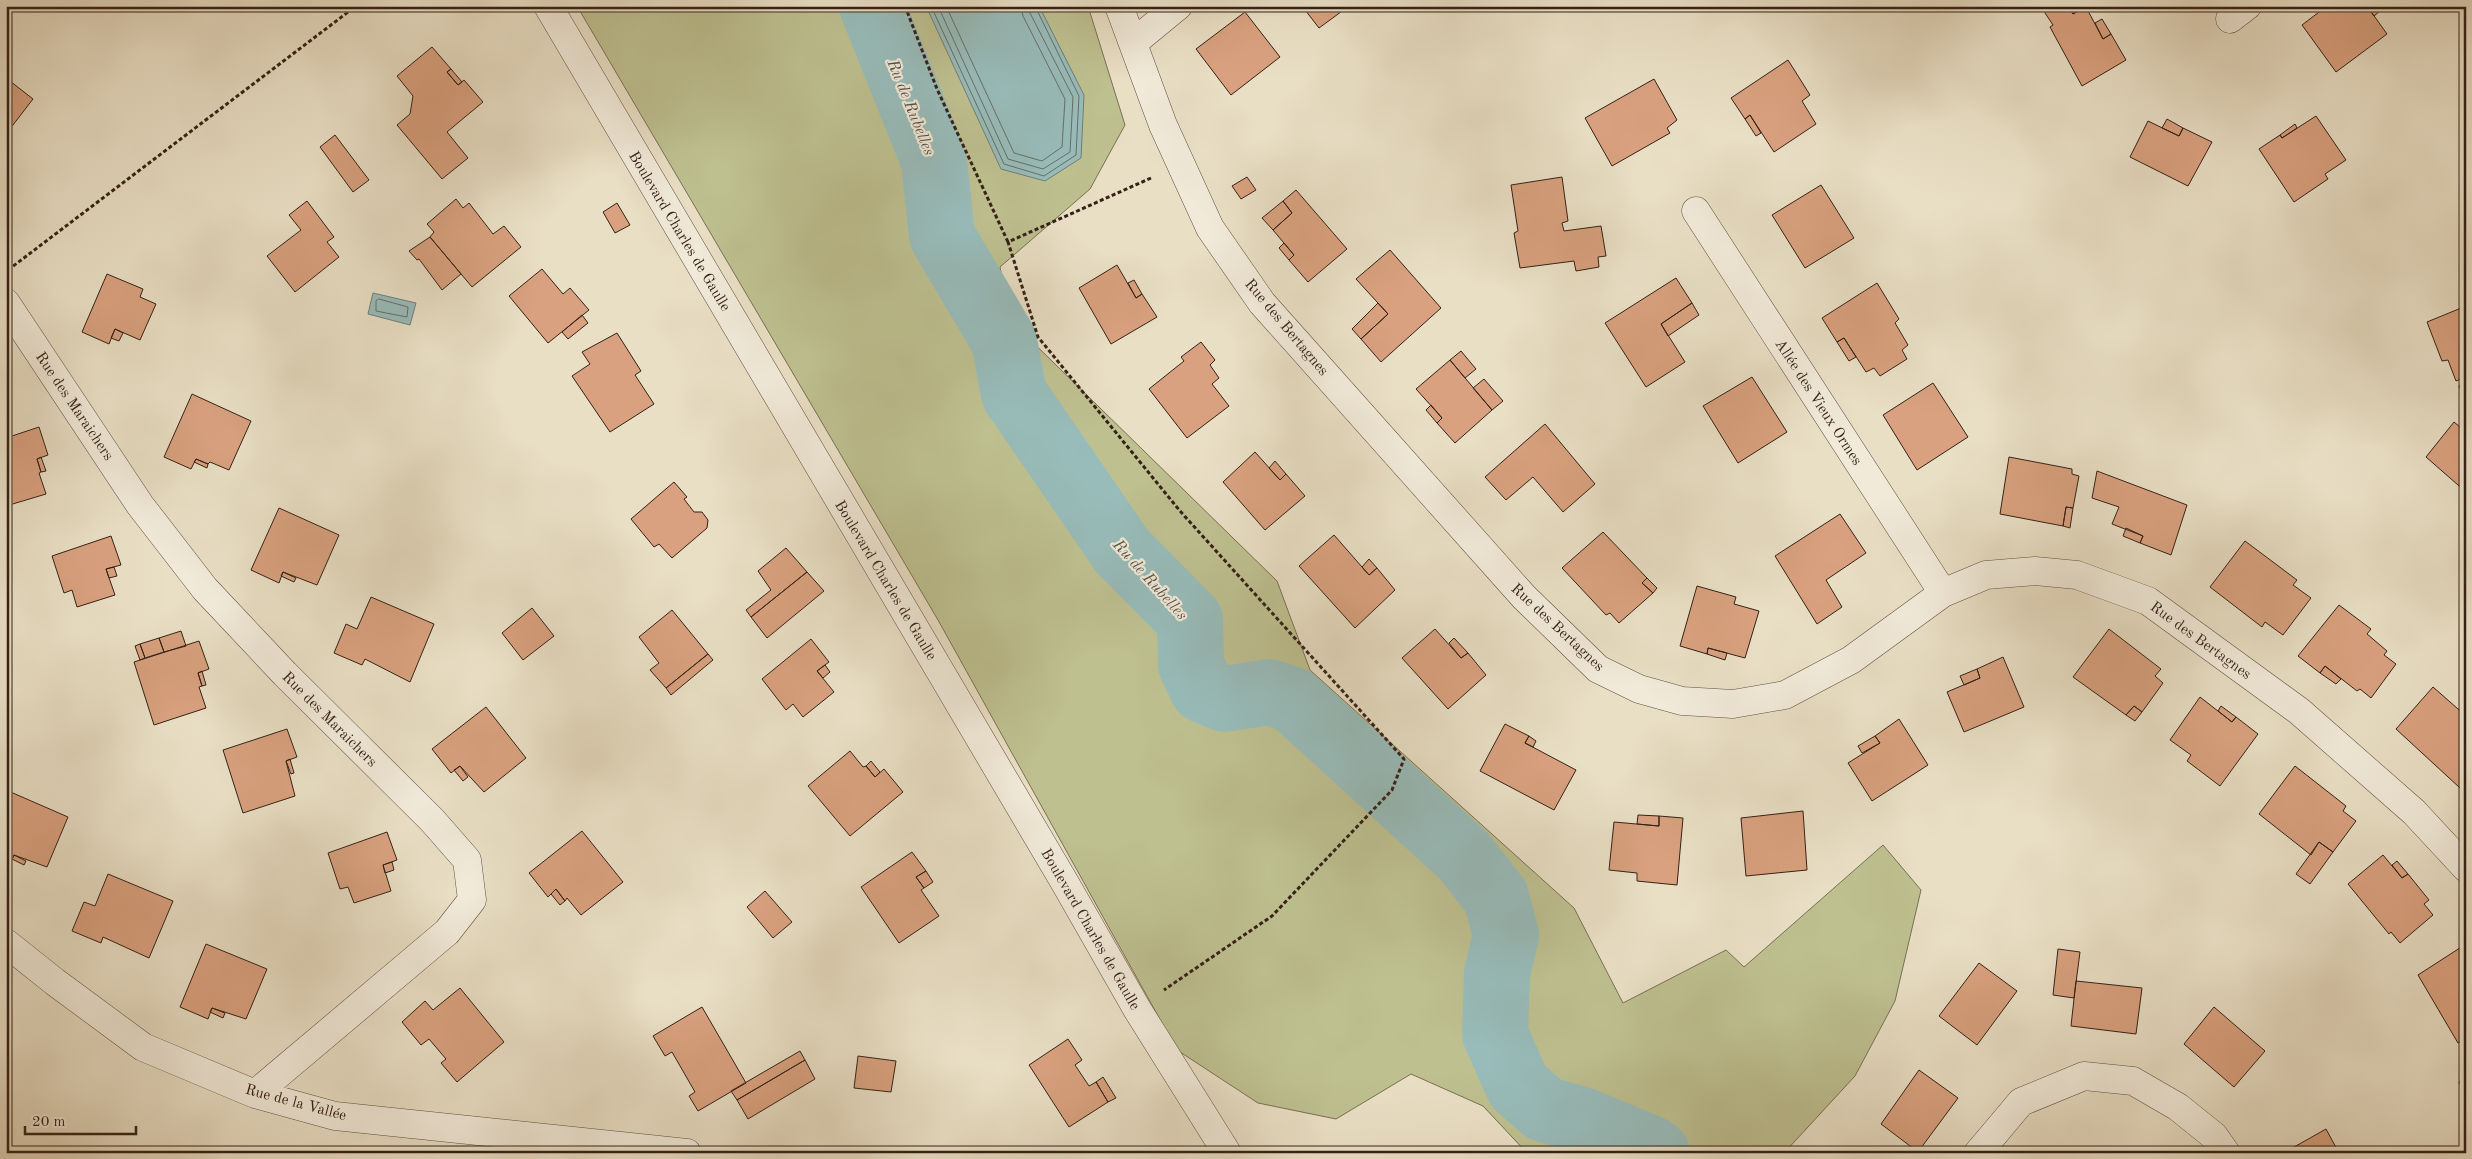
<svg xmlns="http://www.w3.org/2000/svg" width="2472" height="1159" viewBox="0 0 2472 1159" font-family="'Old Standard TT',serif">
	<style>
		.green { fill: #bec090; stroke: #797053 }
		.water { fill: #98bcba; stroke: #707e78 }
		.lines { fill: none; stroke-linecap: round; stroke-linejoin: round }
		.shore { stroke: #666e68; stroke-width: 1 }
		.river { stroke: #98bcba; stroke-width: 66 }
		.building { fill: #d9a17f; stroke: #342116 }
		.minor-casing { stroke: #615042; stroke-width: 29 }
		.path { stroke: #342116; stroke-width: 3; stroke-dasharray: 4 2.5; stroke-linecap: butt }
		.minor { stroke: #f1ead9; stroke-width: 28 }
		.labels { text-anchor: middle; stroke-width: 4.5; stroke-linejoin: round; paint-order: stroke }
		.street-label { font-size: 15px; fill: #342116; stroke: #f1ead9 }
		.water-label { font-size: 16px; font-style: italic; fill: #525047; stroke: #f1ead9 }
	</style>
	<rect width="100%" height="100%" fill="#e9dfc5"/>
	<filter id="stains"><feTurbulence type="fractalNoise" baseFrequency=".004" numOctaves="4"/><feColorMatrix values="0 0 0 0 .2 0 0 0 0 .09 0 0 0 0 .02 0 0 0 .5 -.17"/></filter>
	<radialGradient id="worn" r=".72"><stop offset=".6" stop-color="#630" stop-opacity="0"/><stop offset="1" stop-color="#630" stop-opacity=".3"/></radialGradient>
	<path class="green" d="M577,6h511l37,119 -35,64 -90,78 10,53 267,261 33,89 264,238 49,95 103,-53 18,17 139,-122 38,45 -26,111 -40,75 -71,77h-257l-44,-47 -72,-32 -75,45 -78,-16 -81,-53 -239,-430z"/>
	<path class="water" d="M926,6h113l45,89 -3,63 -36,23 -44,-12z
		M373,293l43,10 -6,22 -42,-11z"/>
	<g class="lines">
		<path class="shore" d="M931,6l73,158 40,12 32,-21 3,-59 -44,-90
			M938,6l70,153 35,10 27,-17 3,-55 -43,-84 -1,-7
			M946,6l68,147 28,8 20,-14 3,-48 -42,-83 -2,-10
			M379,299l29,8 -1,10 -31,-6v-10z"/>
		<path class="river" d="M872,6l62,155 8,75 62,105 10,53 108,157 68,69 1,45 12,25 21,9 45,-7 24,8 171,156 32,41 10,38 -9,39 -2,60 23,52 26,23 41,12 67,28 5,4"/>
	</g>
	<path class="building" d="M1302,6h47l-30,22z
		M2068,6l5,8 13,-7 17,32 8,-5 15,26 -44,26 -32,-59 3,-2 -12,-18z
		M2068,6h7l3,5 -5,3z
		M2327,6h40l20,28 -51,38 -34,-47z
		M2367,6h19l-12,10z
		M1245,12l35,45 -49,38 -35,-46z
		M2102,19l9,15 -8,5 -8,-16z
		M432,47l19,22 -4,3 11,13 6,-5 19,22 -36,30 21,26 -26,21 -45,-54 13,-11 3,-18 -16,-20z
		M1788,60l22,35 -8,6 14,23 -42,28 -24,-37 -5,4 -14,-21z
		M451,69l11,13 -4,3 -11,-13z
		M6,78l27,21 -27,35z
		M1654,79l23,41 -10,8 3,5 -58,33 -27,-48z
		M1750,115l11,18 -5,3 -11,-17z
		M2316,116l30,44 -21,14 3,5 -34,23 -35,-53 21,-14 2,3z
		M2167,119l16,9 -4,8 -17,-8z
		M2148,121l31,15 4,-8 29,14 -24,44 -58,-29z
		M2295,124l2,4 -15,10 -2,-3z
		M335,135l34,45 -16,12 -33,-45z
		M1247,177l9,13 -15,9 -9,-13z
		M1562,177l6,44 -6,2 2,8 37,-5 5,30 -8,1 1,10 -23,4 -2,-10 -54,7 -6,-35 4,-2 -7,-46z
		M1821,185l33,53 -49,30 -33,-53z
		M1296,190l51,59 -39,33 -19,-22 5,-5 -21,-25 19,-17 -9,-12z
		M456,199l7,9 6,-5 24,31 11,-8 17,21 -49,40 -42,-50 4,-5 -7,-8z
		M307,201l27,36 -7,5 12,15 -44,35 -28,-36 34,-26 -12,-15z
		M1283,201l9,12 -19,17 -11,-12z
		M617,203l13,22 -15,8 -12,-21z
		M430,237l31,37 -19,16 -23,-31 -2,1 -8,-9z
		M1284,243l10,12 -5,5 -10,-12z
		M1390,250l51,58 -60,54 -20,-23 27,-25 -32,-35z
		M1117,265l19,33 6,-4 15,23 -46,27 -32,-56z
		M542,269l21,25 7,-6 19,22 -41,33 -39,-47z
		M107,274l36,15 -3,8 16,7 -16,36 -25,-11 -6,15 -27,-12z
		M1676,278l16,25 -31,21 24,38 -39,25 -41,-64z
		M1134,280l8,14 -6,4 -8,-15z
		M1877,283l22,36 -4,4 13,22 -6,5 5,9 -27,17 -6,-8 -8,4 -22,-34 -7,4 -15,-24z
		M1378,303l10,11 -27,25 -9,-10z
		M1692,303l7,12 -31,21 -7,-12z
		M2466,306v71l-10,4 -8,-21 -6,1 -15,-39z
		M582,315l6,8 -20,16 -6,-7z
		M115,329l8,4 -4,8 -8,-3z
		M617,333l24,38 -6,4 19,29 -44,28 -38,-56 18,-12 -8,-12z
		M1844,338l12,19 -7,4 -12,-19z
		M1201,342l14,18 -5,5 9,13 -7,6 17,22 -42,32 -38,-49 35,-28 -3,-4z
		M1461,351l15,18 -11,9 -15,-18z
		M1450,360l42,50 -37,33 -18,-20 5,-5 -26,-29z
		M1752,377l35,55 -49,31 -35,-57z
		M1484,379l19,22 -11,9 -19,-22z
		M1933,383l35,54 -51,33 -34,-55z
		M2466,383v19l-7,-16z
		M192,394l59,27 -22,49 -19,-8 -2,2 -12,-5 -5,10 -27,-12z
		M1431,405l11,13 -5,5 -11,-13z
		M2454,422l12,10v60l-40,-35z
		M1545,424l50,60 -32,28 -30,-35 -27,23 -21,-23z
		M39,427l9,28 -11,4 4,13 -2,1 7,21 -40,12v-68z
		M1255,452l25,28 6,-6 19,22 -40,34 -42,-48z
		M41,457l5,14 -5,1 -4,-13z
		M2009,457l63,12v5l7,2 -6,32 -7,-1 -3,19 -63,-12z
		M196,459l12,5 -1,4 -13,-6z
		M1275,461l11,13 -6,6 -11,-12z
		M2097,471l90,34 -16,50 -31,-12 3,-7 -31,-12 7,-17 -27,-9z
		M674,482l13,15 -3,2 10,13h8l6,8 -1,8 -35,30 -13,-14 -5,3 -23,-28z
		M2066,507l7,1 -3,20 -7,-2z
		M279,508l60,27 -22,50 -34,-13 -4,11 -28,-13z
		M1840,514l26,39 -40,27 16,27 -25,17 -42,-68z
		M2126,528l17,8 -3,7 -17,-7z
		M1603,532l44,46 -5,5 11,10 -34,30 -9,-10 -4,2 -44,-47z
		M1334,535l35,40 8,-7 18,22 -40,38 -56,-62z
		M111,536l10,29 -15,4 9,26 -38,12 -5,-17 -8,3 -12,-37z
		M2245,541l52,39 -4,5 18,13 -28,37 -18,-13 -3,5 -52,-40z
		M786,548l21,24 -56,45 -5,-7 25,-20 -13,-19z
		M1369,559l8,9 -8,7 -7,-8z
		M114,567l3,9 -8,2 -3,-9z
		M283,572l13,6 -2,4 -13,-6z
		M807,572l17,19 -57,47 -16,-21z
		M1647,578l10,10 -4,5 -11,-10z
		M1697,586l39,11 -2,7 25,7 -14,47 -37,-10 -1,6 -27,-8z
		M371,597l63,27 -24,58 -45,-23 -3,6 -28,-12 12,-29 11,5z
		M2339,605l32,24 -4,5 20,17 -3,4 12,9 -25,34 -11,-9 -3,2 -32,-25 -5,7 -22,-17z
		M532,608l22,28 -31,24 -21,-27z
		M672,610l36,44 -42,34 -16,-18 9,-7 -20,-26z
		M1435,629l26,29 7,-5 18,22 -38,34 -46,-51z
		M2109,629l52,40 -6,7 8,7 -21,29 -8,-6 -8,9 -53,-38z
		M181,631l5,15 -22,6 -5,-14z
		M159,638l5,14 -19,6 -5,-14z
		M1454,638l14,15 -7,5 -12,-15z
		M811,639l18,23 -12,9 17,21 -31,25 -10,-13 -7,6 -24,-31z
		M199,641l10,28 -11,4 4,13 -3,1 7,21 -52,17 -20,-63z
		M140,644l5,14 -5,2 -5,-14z
		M1708,648l19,5 -2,7 -18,-6z
		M708,654l5,6 -42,35 -5,-7z
		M2003,657l21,50 -60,25 -17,-40 33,-14 -3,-9z
		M825,665l5,7 -7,6 -6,-7z
		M2325,666l16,13 -5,5 -16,-11z
		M1977,669l3,9 -16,7 -4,-9z
		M202,671l4,14 -4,1 -4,-13z
		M2433,687l33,29v67l-6,5 -64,-59z
		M2200,697l32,25 4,-5 22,17 -38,52 -33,-25 4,-6 -21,-15z
		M2134,706l8,6 -7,9 -9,-6z
		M2221,706l15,11 -4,5 -14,-11z
		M486,707l40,51 -42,34 -24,-26 -9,7 -19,-24z
		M1899,719l29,46 -56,36 -24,-38 32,-20 -5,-7z
		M1505,724l24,12 -4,7 51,27 -22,40 -74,-39z
		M287,729l10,28 -11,4 9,35 -52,17 -20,-63z
		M1529,736l7,5 -3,6 -8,-4z
		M1875,736l5,7 -18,10 -4,-7z
		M850,751l13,16 3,-1 9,11 9,-8 19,23 -53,44 -42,-50z
		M290,759l4,14 -3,1 -5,-13z
		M871,761l9,11 -5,5 -9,-11z
		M460,766l8,11 -5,4 -9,-11z
		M2295,766l51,40 -3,5 13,10 -23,31 -14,-10 -8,13 -52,-41z
		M6,790l62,27 -21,50 -33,-12 -5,11 -3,-1z
		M1803,811l4,59 -61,6 -5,-58z
		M1638,815l21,1v10l-22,-2z
		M1659,816l24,2 -6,67 -40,-4v-8l-28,-3 5,-48 45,4z
		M582,831l41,51 -42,33 -14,-17 -2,3 -9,-12 -8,8 -19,-24z
		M387,832l10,28 -14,5 8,26 -37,12 -6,-16 -8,2 -12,-36z
		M2319,842l14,10 -23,32 -14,-10z
		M912,852l14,19 -10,6 8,11 -3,2 18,26 -40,27 -38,-56z
		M14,855l12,6 -2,4 -12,-6z
		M2383,855l19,23 6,-4 21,26 -5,4 9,11 -33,28 -9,-11 -2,2 -41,-50z
		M2397,861l11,13 -6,4 -10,-13z
		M392,862l2,8 -9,3 -2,-8z
		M926,871l7,11 -9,6 -8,-11z
		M108,874l65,27 -24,57 -46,-21 -2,6 -29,-12 12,-29 11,4z
		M556,889l9,12 -5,4 -9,-11z
		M765,891l27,31 -19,16 -26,-31z
		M206,944l61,25 -21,50 -34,-11 -4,11 -28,-12z
		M2466,944v94l-8,5 -40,-68z
		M2058,949l22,3 -6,46 -21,-3z
		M1979,963l38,28 -40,54 -38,-29z
		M2076,981l66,7 -6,46 -65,-8z
		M460,988l44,54 -47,40 -16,-19 5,-4 -17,-20 -8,6 -19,-23 23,-21 8,9z
		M702,1007l44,76 -48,28 -9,-15 6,-4 -23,-40 -7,4 -12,-20z
		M2214,1007l51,44 -31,36 -50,-43z
		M212,1008l13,5 -2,5 -13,-6z
		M1068,1039l14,21 -7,5 14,21 7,-4 12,20 -39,25 -40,-62z
		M800,1051l5,9 -68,40 -6,-9z
		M858,1056l38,5 -5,31 -37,-4z
		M805,1060l10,19 -67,40 -11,-19z
		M1919,1070l39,28 -40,54 -37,-28z
		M1103,1077l13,21 -8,4 -12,-20z
		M2466,1078v18l-7,-14z
		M2326,1129l13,24h-51l-1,-2z"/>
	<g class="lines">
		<g class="minor-casing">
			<path id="minor" d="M548,6l517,877 72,126 90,144
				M1119,6l44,119 47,103 52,75 262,294 74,72 41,20 43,12 51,3 52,-9 66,-35 92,-67 43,-18 49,-4 42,4 71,26 151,110 115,101 52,56
				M2230,19l17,-13
				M1133,43l45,-37
				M1696,211l247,382
				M6,303l134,202 65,84 80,85 147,146 35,40 5,40 -25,32 -192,162
				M6,943l49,39 88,65 112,47 80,22 352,37
				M1978,1153l43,-51 63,-26 49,5 45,26 36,29 12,17"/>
		</g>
		<path class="path" d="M905,6l32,83 71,153
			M1151,178l-143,64 30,95 142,174 224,248 -12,31 -120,126 -108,74
			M8,270l348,-264"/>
		<use href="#minor" class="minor"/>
	</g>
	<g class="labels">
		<g class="street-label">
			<text transform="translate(680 231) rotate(59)" y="5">Boulevard Charles de Gaulle</text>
			<text transform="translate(1287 327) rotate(50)" y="5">Rue des Bertagnes</text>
			<text transform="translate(1819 402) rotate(57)" y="5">Allée des Vieux Ormes</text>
			<text transform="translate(75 406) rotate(56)" y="5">Rue des Maraichers</text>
			<text transform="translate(886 580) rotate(59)" y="5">Boulevard Charles de Gaulle</text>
			<text transform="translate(1558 627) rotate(43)" y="5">Rue des Bertagnes</text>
			<text transform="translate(2201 640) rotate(36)" y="5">Rue des Bertagnes</text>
			<text transform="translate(330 719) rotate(45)" y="5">Rue des Maraichers</text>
			<text transform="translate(1091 929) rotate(60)" y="5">Boulevard Charles de Gaulle</text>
			<text transform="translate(296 1102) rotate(15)" y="5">Rue de la Vallée</text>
		</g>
		<g class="water-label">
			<text transform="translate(912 107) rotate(68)" y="6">Ru de Rubelles</text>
			<text transform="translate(1151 579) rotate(48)" y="6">Ru de Rubelles</text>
		</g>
	</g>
	<rect width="2472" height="1159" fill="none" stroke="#e9dfc5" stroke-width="25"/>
	<rect x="8" y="8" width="2457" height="1144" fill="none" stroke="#342116" stroke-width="2.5"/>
	<rect x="12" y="12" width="2447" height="1134" fill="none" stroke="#342116"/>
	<path d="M25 1126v8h111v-8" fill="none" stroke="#342116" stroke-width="2.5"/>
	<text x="32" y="1126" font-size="15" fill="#342116" stroke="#f1ead9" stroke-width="4" paint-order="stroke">20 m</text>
	<rect width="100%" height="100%" filter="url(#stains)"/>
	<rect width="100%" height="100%" fill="url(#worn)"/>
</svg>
